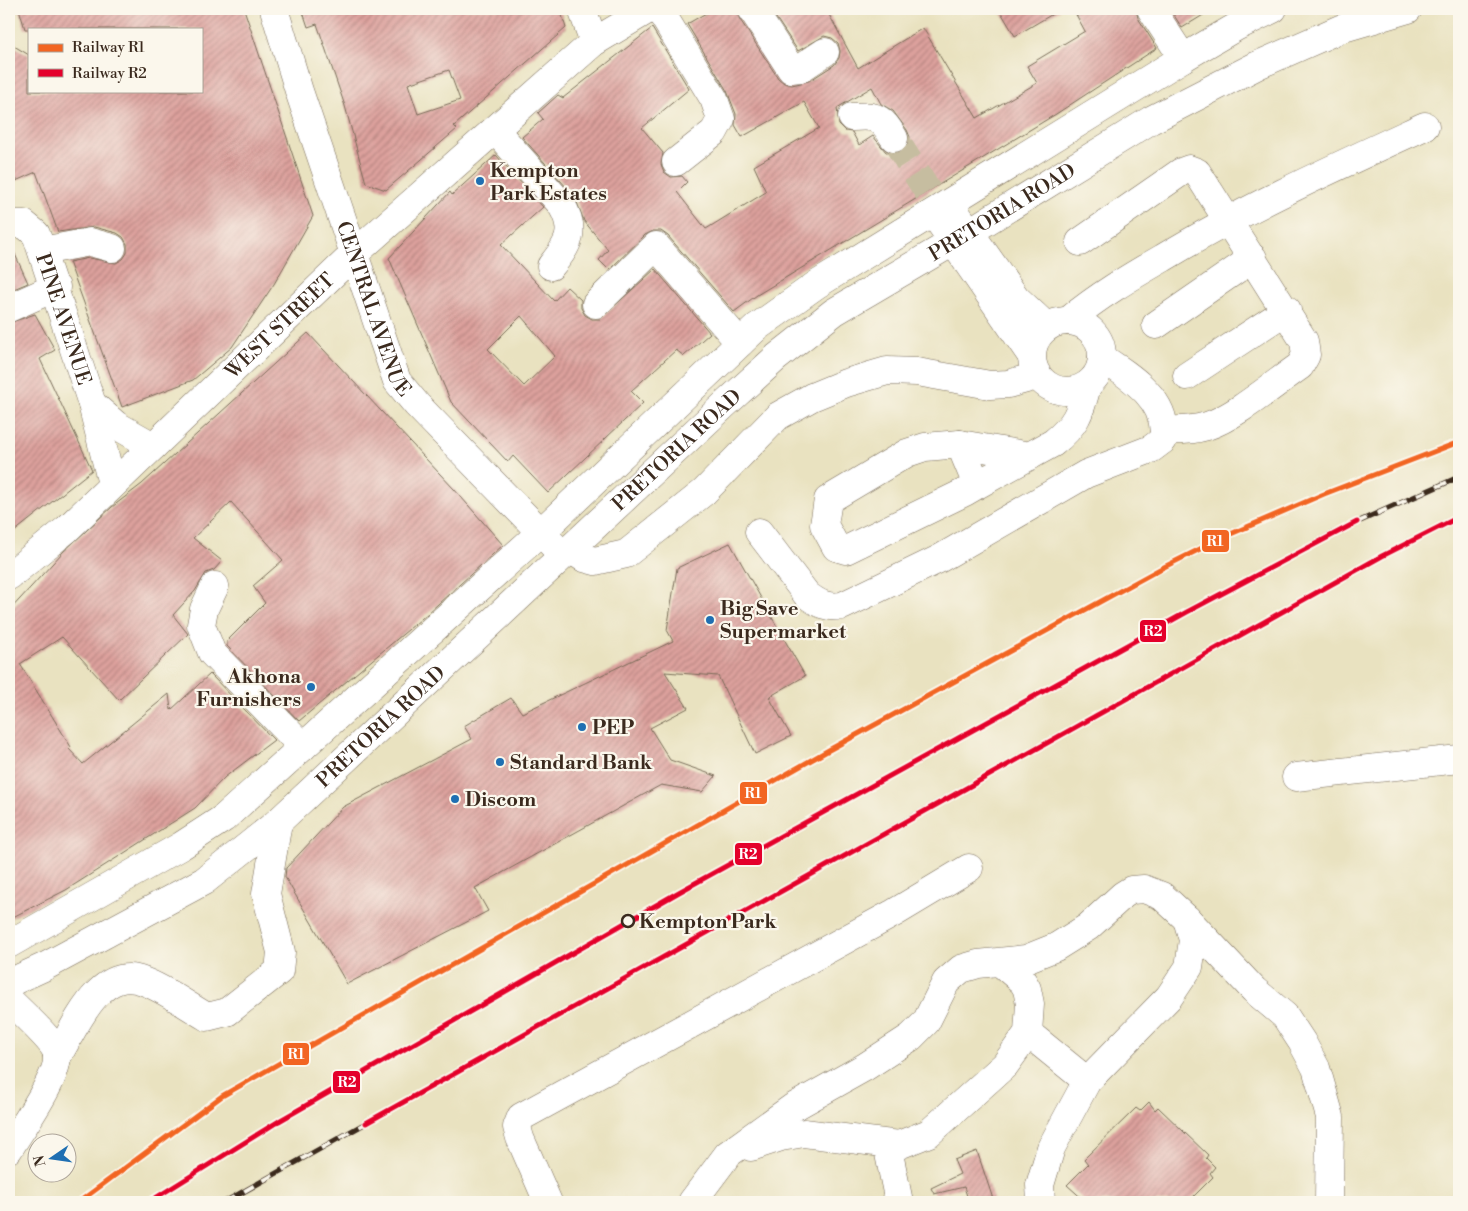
<svg xmlns="http://www.w3.org/2000/svg" width="1468" height="1211" viewBox="0 0 1468 1211" font-family="'Libre Bodoni',serif">
	<style>
		.building { fill: url(#building-hatch); fill-rule: evenodd }
		.lines { fill: none; stroke-linecap: round; stroke-linejoin: round }
		.minor-tunnel { stroke: #c6bda0; stroke-width: 28; stroke-dasharray: 28 14; stroke-linecap: butt }
		.minor-casing { stroke: #786a57; stroke-width: 29 }
		.major-casing { stroke: #786a57; stroke-width: 29 }
		.minor { stroke: #fff; stroke-width: 28 }
		.major { stroke: #fff; stroke-width: 28 }
		.rail-casing { stroke: #3b2a1e; stroke-width: 5.5 }
		.rail { stroke: #fbf7ec; stroke-width: 4; stroke-dasharray: 11; stroke-linecap: butt }
		.rail-1-casing { stroke: #fbf7ec; stroke-width: 9 }
		.rail-2-casing { stroke: #fbf7ec; stroke-width: 9 }
		.rail-1 { stroke: #f26522; stroke-width: 5 }
		.rail-2 { stroke: #e4002b; stroke-width: 5 }
		.poi-dot { fill: #1f6fb2; stroke: #fbf7ec; stroke-width: 2 }
		.stop-dot { fill: #fbf7ec; stroke: #3b2a1e; stroke-width: 2.5 }
		.labels { text-anchor: middle; stroke-width: 4.5; stroke-linejoin: round; paint-order: stroke }
		.poi-label { font-size: 20px; font-weight: bold; fill: #3b2a1e; stroke: #fbf7ec; text-anchor: start }
		.street-label { font-size: 20px; fill: #3b2a1e; stroke: #fbf7ec }
		.stop-label { font-size: 20px; font-weight: bold; fill: #3b2a1e; stroke: #fbf7ec; text-anchor: start }
		.line-badge { stroke: #fbf7ec; stroke-width: 2 }
		.badge-label { font-size: 14px; text-anchor: middle; font-weight: bold; fill: #fff }
	</style>
	<defs>
		<pattern id="building-hatch" width="6" height="6" patternUnits="userSpaceOnUse" patternTransform="scale(1.25)"><rect width="6" height="6" fill="#dda19d"/><path d="M-1 1l2-2M0 6l6-6M5 7l2-2" fill="none" stroke="#b4837f"/></pattern>
	</defs>
	<rect width="100%" height="100%" fill="#fbf7ec"/>
	<filter id="ink" filterUnits="userSpaceOnUse"><feTurbulence type="fractalNoise" baseFrequency=".02" numOctaves="2"/><feDisplacementMap in="SourceGraphic" scale="10" xChannelSelector="R" yChannelSelector="G"/><feConvolveMatrix kernelMatrix="1 2 1 2 8 2 1 2 1" color-interpolation-filters="sRGB"/></filter>
	<filter id="wash" filterUnits="userSpaceOnUse"><feTurbulence type="fractalNoise" baseFrequency=".0096" numOctaves="4" result="noise"/><feDisplacementMap in="SourceGraphic" scale="20" xChannelSelector="R" yChannelSelector="G"/><feGaussianBlur stdDeviation="1.12" result="paint"/><feColorMatrix in="noise" values="0 0 0 0 0 0 0 0 0 0 0 0 0 0 0 0 0 1.4 0 .05"/><feComposite in="paint" operator="in"/></filter>
	<g filter="url(#wash)">
		<rect width="100%" height="100%" fill="#e9e2c0"/>
		<g id="blocks">
			<path class="building" d="M19,9h225l69,207 -39,68 -42,63 -39,33 -71,27 -53,-145 20,-4 27,5 7,-4 4,-6v-9l-4,-7 -6,-4 -23,-6 -36,5 -22,-60 -27,12v-141l20,12v36h172v-62h-176z
				M302,9h258l6,19 -112,98 3,3 -71,61 -20,-7 -21,-77 -28,-82 -9,3zM449,70l11,30 -42,14 -10,-30z
				M713,9h24l2,9 39,60 6,5 8,2 17,-4 25,-16 5,-7 1,-7 -2,-8 -6,-5 -8,-2 -26,15 -28,-42h56l32,59 65,-40 54,90 60,-35 -10,-17 58,-35 -12,-22h63l2,9 19,30 -101,66 -299,181 -23,17 -66,-76 -7,-5h-8l-8,4 -36,35 -10,-10 9,-10 -24,-29 -9,-24 -53,-60 21,-18 -5,-6 20,-18 5,3 89,-70 37,61 -47,39 21,25 -2,11 3,8 7,5 11,-1 5,6 -10,10 29,37 60,-37 -12,-26 65,-38 -15,-26 -62,35 -7,-12 1,-11 -9,-23 -40,-67zM872,87l9,17 12,7 14,19 3,7 -2,8 -6,6 -8,3 -8,-2 -13,-16 -14,9 -7,-13 -7,-1 -6,-6 -2,-17z
				M999,9h62l-46,27z
				M1170,9h43l-31,19z
				M496,155l47,52 -42,38 53,56 13,-14 14,13v8l4,7 7,4h8l55,-50 55,64 -26,23 -8,-6 -45,41 12,12 -95,90 -35,-37 -5,6 -57,-60 -62,-144 61,-66 2,3zM521,316l34,40 -31,30 -36,-37z
				M9,241l19,42 -19,8z
				M35,314l20,36 -15,9 52,111 -83,66v-213z
				M308,333l146,156 49,56 -76,69 -128,107 -72,-75v-5l38,-38 -12,-17 30,-26 -52,-58 -38,36 29,23 -8,9 -8,3 -11,18 -22,24 15,19 -69,66 -57,-63 -42,27 51,83 -2,2 14,15 86,-70 2,16 39,-36 64,66 -49,37 -30,31 -129,82 -57,29v-308l54,-59 49,-45 30,-23z
				M730,543l75,133 -36,21 22,39 -36,18 -37,-78 -53,-4 23,36 -38,20 20,32 46,16 -14,16 -41,-7 -186,103 13,23 -141,73 -62,-107 1,-9 57,-61 129,-68 -8,-13 47,-28 11,15 151,-72 -6,-11 10,-62z
				M1149,1102l6,8 3,-3 50,48 -2,3 9,9 -5,6 3,4 -25,25h-102l-19,-17 21,-21 -4,-5 52,-51 4,3z
				M977,1151l17,51h-25l-5,-15 -30,7 -3,-6 29,-14 -6,-14z"/>
		</g>
	</g>
	<g filter="url(#ink)">
		<use href="#blocks" fill-opacity="0" stroke="#786a57" stroke-width="1"/>
		<g class="lines">
			<path class="minor-tunnel" d="M894,138l34,54"/>
			<g class="minor-casing">
				<g id="minor">
					<path d="M582,9l12,33"/>
					<path d="M659,9l55,90 7,20 -7,13 -38,30"/>
					<path d="M752,9l39,60 10,-1 24,-16"/>
					<path d="M1151,9l32,49"/>
					<path d="M852,117c25,-2 29,0 42,21"/>
					<path d="M495,130l66,74c16,27 8,40 -10,62"/>
					<path d="M956,213l60,85 31,29"/>
					<path d="M934,214l97,141"/>
					<path id="s1" d="M9,224h15l12,10 56,170 20,80"/>
					<path d="M1080,242l101,-70 8,-3 8,3 107,169 2,14 -6,11c-26,18 -65,51 -93,60 -14,4 -28,5 -43,4"/>
					<path d="M42,251l48,-9 22,6"/>
					<path d="M596,304l60,-58 84,97"/>
					<path d="M9,308l47,-21"/>
					<circle cx="1067" cy="356" r="35"/>
					<path d="M1068,321c30,-25 62,-44 95,-63 84,-51 173,-91 262,-132"/>
					<path d="M1156,325l97,-67"/>
					<path d="M1187,376l100,-66"/>
					<path d="M92,404l24,21 37,21"/>
					<path d="M960,444l70,12"/>
					<path d="M977,485l-17,-41 -35,3 -18,6 -79,47 -4,25 12,22 10,3 119,-58 12,-7 76,-42c23,-18 27,-30 34,-57"/>
					<path d="M759,532l48,63c12,9 20,13 35,11l97,-47 147,-85 65,-25 12,-9c7,-39 -33,-64 -61,-82"/>
					<path d="M570,549l14,9 11,3 31,-7 78,-62 74,-76 34,-19 34,-14 41,-12 30,1 73,13 18,-1 29,-8"/>
					<path id="s2" d="M9,576l58,-47 286,-274 241,-213 55,-33"/>
					<path d="M215,586l-11,23 -3,16 11,28 91,94"/>
					<path d="M1296,777l163,-18"/>
					<path d="M9,1000c10,10 43,40 47,51 8,20 -36,79 -47,98"/>
					<path d="M1028,1033l59,48"/>
					<path d="M57,1057c18,-29 42,-93 86,-76 22,8 43,24 64,36l20,-5 52,-41 2,-19 -15,-58 12,-72"/>
					<path d="M887,1144l12,58"/>
					<path d="M751,1147l30,-10 23,-4 95,12 30,-12 76,-68 23,-32 2,-29 -3,-15 -4,-7 -22,-19"/>
					<path d="M548,1202l-28,-64 -3,-11 4,-10 373,-204 75,-45"/>
					<path d="M692,1202l36,-48 64,-46 73,-41 46,-30 15,-15 20,-40 15,-13 17,-5 48,-5 30,-12 32,-20 35,-32 8,-5 13,-1 18,7 25,23 67,71 31,26 17,26 14,26 14,49 -1,85"/>
					<path d="M1041,1202l-1,-17 11,-37 36,-67 82,-84 20,-30 4,-27 -6,-21"/>
				</g>
			</g>
			<g class="major-casing">
				<g id="major">
					<path id="s3" d="M274,9l25,82 98,290 20,24 136,140"/>
					<path d="M9,944l172,-98 43,-28 316,-285 217,-206 59,-42 367,-227 53,-31 37,-18"/>
					<path id="s4" d="M9,983l37,-17 158,-85 74,-59 444,-415 55,-50 57,-45 119,-70 198,-122 107,-55 82,-36 68,-20"/>
				</g>
			</g>
			<use href="#minor" class="minor"/>
			<use href="#major" class="major"/>
			<g class="rail-casing">
				<path id="rail" d="M79,1202l143,-106 605,-345 333,-182 66,-33 98,-42 135,-52
					M149,1202l130,-81 400,-229 654,-359 126,-56
					M225,1202l683,-383 474,-263 77,-39"/>
			</g>
			<use href="#rail" class="rail"/>
			<g class="rail-1-casing">
				<path id="rail-1" d="M79,1202l143,-106 605,-345 333,-182 66,-33 98,-42 135,-52"/>
			</g>
			<g class="rail-2-casing">
				<path id="rail-2" d="M366,1123l1016,-567 77,-39
					M149,1202l130,-81 400,-229 508,-280 170,-90"/>
			</g>
			<use href="#rail-1" class="rail-1"/>
			<use href="#rail-2" class="rail-2"/>
		</g>
	</g>
	<g class="poi-dot">
		<circle cx="480" cy="181" r="5"/>
		<circle cx="710" cy="620" r="5"/>
		<circle cx="311" cy="687" r="5"/>
		<circle cx="582" cy="727" r="5"/>
		<circle cx="500" cy="762" r="5"/>
		<circle cx="455" cy="799" r="5"/>
	</g>
	<circle class="stop-dot" cx="628" cy="921" r="6"/>
	<g class="labels">
		<g class="poi-label">
			<text x="490" y="177">Kempton<tspan x="490" dy="23">Park Estates</tspan></text>
			<text x="720" y="615">Big Save<tspan x="720" dy="23">Supermarket</tspan></text>
			<text x="301" y="683" text-anchor="end">Akhona<tspan x="301" dy="23">Furnishers</tspan></text>
			<text x="592" y="734">PEP</text>
			<text x="510" y="769">Standard Bank</text>
			<text x="465" y="806">Discom</text>
		</g>
		<g class="street-label">
			<text dy="7" stroke="none"><textPath href="#s4" startOffset="1265">PRETORIA ROAD</textPath></text>
			<text dy="7" stroke="none"><textPath href="#s3" startOffset="316">CENTRAL AVENUE</textPath></text>
			<text dy="7" stroke="none"><textPath href="#s1" startOffset="120">PINE AVENUE</textPath></text>
			<text dy="7" stroke="none"><textPath href="#s2" startOffset="369">WEST STREET</textPath></text>
			<text dy="7" stroke="none"><textPath href="#s4" startOffset="860">PRETORIA ROAD</textPath></text>
			<text dy="7" stroke="none"><textPath href="#s4" startOffset="455">PRETORIA ROAD</textPath></text>
		</g>
		<g class="stop-label">
			<text x="639" y="928">Kempton Park</text>
		</g>
	</g>
	<g class="line-badge">
		<rect x="1201" y="529" width="29" height="24" rx="5" fill="#f26522"/>
		<rect x="1139" y="619" width="28" height="24" rx="5" fill="#e4002b"/>
		<rect x="739" y="781" width="29" height="24" rx="5" fill="#f26522"/>
		<rect x="734" y="842" width="29" height="24" rx="5" fill="#e4002b"/>
		<rect x="282" y="1042" width="28" height="24" rx="5" fill="#f26522"/>
		<rect x="332" y="1070" width="29" height="24" rx="5" fill="#e4002b"/>
	</g>
	<g class="badge-label">
		<text x="1215" y="546">R1</text>
		<text x="1153" y="636">R2</text>
		<text x="753" y="798">R1</text>
		<text x="748" y="859">R2</text>
		<text x="296" y="1059">R1</text>
		<text x="347" y="1087">R2</text>
	</g>
	<rect width="1468" height="1211" fill="none" stroke="#fbf7ec" stroke-width="30"/>
	<rect x="28" y="28" width="175" height="65" fill="#fbf7ec" stroke="#aea59a"/>
	<rect x="38" y="44" width="25" height="8" fill="#f26522" stroke="#aea59a"/>
	<text x="72" y="52" font-size="15" fill="#3b2a1e">Railway R1</text>
	<rect x="38" y="69" width="25" height="8" fill="#e4002b" stroke="#aea59a"/>
	<text x="72" y="78" font-size="15" fill="#3b2a1e">Railway R2</text>
	<g transform="translate(52 1158) rotate(257)"><circle r="24" fill="#fbf7ec" stroke="#aea59a"/>
	<path d="M0-4L9 19L0 12L-9 19Z" fill="#1f6fb2"/>
	<text y="-8" font-size="14" font-weight="bold" text-anchor="middle" fill="#3b2a1e">N</text>
	</g>
</svg>
